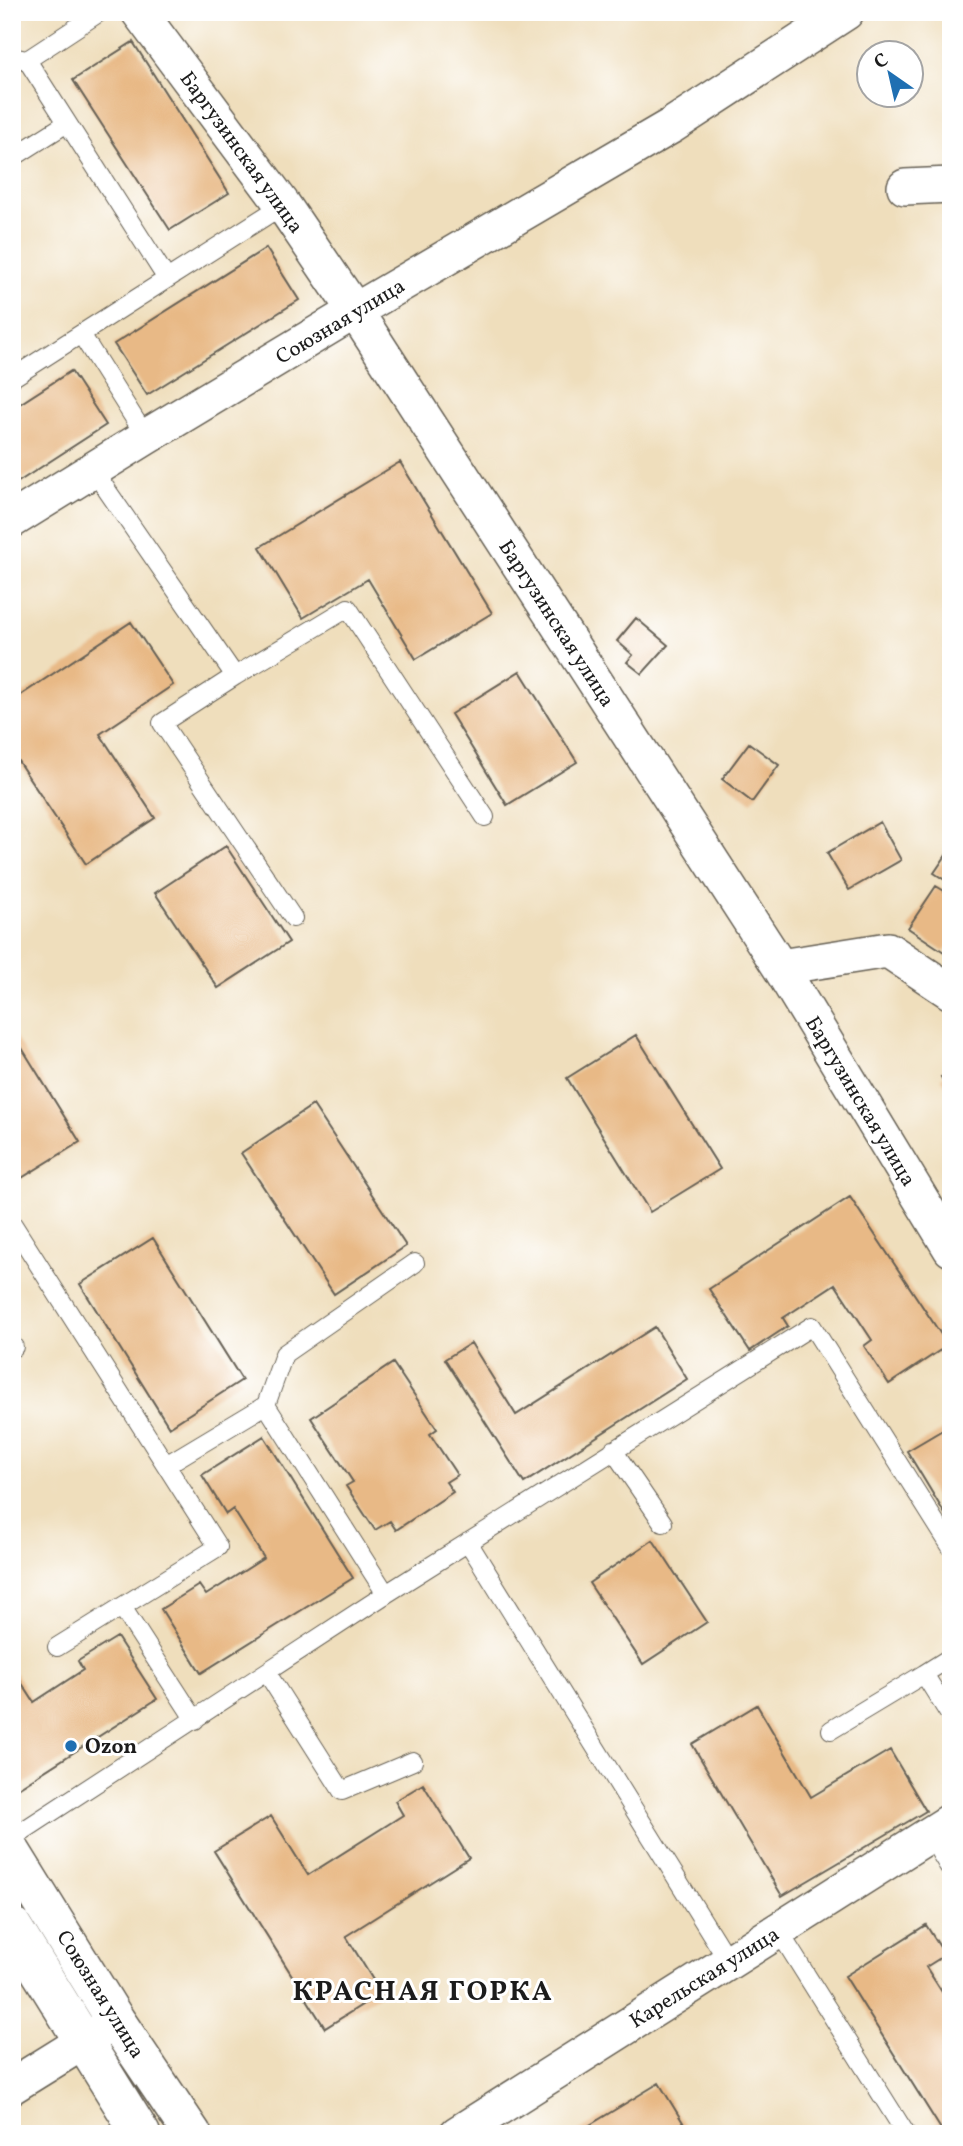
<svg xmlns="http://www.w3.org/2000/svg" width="963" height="2146" viewBox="0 0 963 2146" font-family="Vollkorn,serif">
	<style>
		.building { fill: #e8b986 }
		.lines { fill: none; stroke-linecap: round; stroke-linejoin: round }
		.lane-casing { stroke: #666054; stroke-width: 20 }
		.street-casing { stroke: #666054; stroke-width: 38 }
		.secondary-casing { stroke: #666054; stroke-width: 41 }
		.lane { stroke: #fff; stroke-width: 18 }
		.street { stroke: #fff; stroke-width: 35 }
		.secondary { stroke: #fff; stroke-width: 38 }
		.poi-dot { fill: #1f6fb2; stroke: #fff; stroke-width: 2.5 }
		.labels { text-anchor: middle; stroke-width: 6; stroke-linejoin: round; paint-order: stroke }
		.street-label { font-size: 21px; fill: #1c1c1c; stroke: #fff }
		.poi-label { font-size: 21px; font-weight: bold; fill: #1c1c1c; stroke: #fff; text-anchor: start }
		.district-label { font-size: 28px; font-weight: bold; letter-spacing: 2px; fill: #1c1c1c; stroke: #fff }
	</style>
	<rect width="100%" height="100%" fill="#fff"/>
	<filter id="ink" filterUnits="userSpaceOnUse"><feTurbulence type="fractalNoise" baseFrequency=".0143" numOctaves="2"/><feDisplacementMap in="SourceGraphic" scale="14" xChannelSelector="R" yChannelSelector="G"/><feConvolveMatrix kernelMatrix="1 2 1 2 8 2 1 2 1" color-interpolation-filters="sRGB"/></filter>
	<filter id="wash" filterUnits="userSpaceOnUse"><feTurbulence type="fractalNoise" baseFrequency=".00686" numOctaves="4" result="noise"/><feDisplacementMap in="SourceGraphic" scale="28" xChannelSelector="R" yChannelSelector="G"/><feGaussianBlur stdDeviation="1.57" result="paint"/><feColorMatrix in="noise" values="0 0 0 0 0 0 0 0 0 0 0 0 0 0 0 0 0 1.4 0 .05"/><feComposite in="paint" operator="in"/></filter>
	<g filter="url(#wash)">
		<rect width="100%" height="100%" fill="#efdebc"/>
		<g id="blocks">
			<path class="building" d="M133,42l96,151 -59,37 -97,-150z
				M266,248l33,52 -152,95 -33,-51z
				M71,371l35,54 -94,61v-77z
				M400,462l92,151 -76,46 -48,-80 -65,39 -43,-71z
				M636,618l32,27 -26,29 -15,-12 6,-7 -16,-14z
				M131,622l42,63 -73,49 55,84 -69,46 -74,-112v-51z
				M520,671l57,91 -70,43 -56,-91z
				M749,743l30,22 -27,37 -30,-23z
				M880,822l21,38 -52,30 -22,-37z
				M226,846l63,96 -71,46 -63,-95z
				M951,848v36l-17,-11z
				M936,886l15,9v48l-7,9 -36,-24z
				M12,1032l68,110 -65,40 -3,-5z
				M636,1035l84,134 -70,43 -83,-134z
				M951,1072v21l-10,-16z
				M313,1105l93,141 -72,48 -93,-141z
				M850,1197l98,148 -59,39 -25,-38 8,-6 -37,-56 -52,34 5,8 -38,25 -41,-62z
				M153,1238l89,142 -73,47 -89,-143z
				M655,1327l32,52 -163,104 -79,-124 26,-16 45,72z
				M393,1363l44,66 -7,5 27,41 -11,7 7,10 -57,38 -6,-9 -15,9 -29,-44 7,-4 -42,-64z
				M951,1425v99l-44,-73z
				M264,1436l89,142 -152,95 -40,-64 38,-24 7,10 58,-37 -31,-49 -7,5 -24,-39z
				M653,1540l54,82 -64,42 -54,-81z
				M117,1637l40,62 -142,91 -3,-4v-118l22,34 49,-32 -5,-9z
				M757,1705l54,92 79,-47 36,61 -144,85 -90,-152z
				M423,1784l46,74 -123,78 35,57 -56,35 -111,-177 57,-35 37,59 95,-60 -8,-14z
				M926,1925l19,30 -19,12 25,39v128h-7l-99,-158z
				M659,2083l31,51h-115z"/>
		</g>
	</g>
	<g filter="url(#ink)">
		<use href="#blocks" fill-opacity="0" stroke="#666054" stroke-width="2"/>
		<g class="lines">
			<g class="lane-casing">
				<path id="lane" d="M12,57l15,3 73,-48
					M12,158l55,-35
					M167,279l116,-74
					M81,334l65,103
					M12,378l155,-99 -140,-219
					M93,470l142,206 113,-68 137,209
					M235,676l-73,47 131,195
					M12,1223l206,324 -161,100
					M12,1345l2,2 -2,1
					M266,1405l18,-51 131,-91
					M613,1450l50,73
					M468,1542l260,419
					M386,1594l426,-268 139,221
					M122,1607l73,113
					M951,1657l-27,17 27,43
					M267,1673l75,118 71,-30
					M831,1730l93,-56
					M929,1834l22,36
					M12,1838l374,-244 -120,-189 -100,60
					M778,1930l128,204"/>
			</g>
			<g class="street-casing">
				<path id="street" d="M139,12l144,193 72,106 425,656 171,282
					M905,187l46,-2
					M12,520l134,-83 209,-126 316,-185 175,-114
					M780,967l108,-17 63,42
					M12,2086l95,-59
					M457,2134l494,-313"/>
			</g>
			<g class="secondary-casing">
				<path id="secondary" d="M12,1853l104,168 76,113
					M12,1926l129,208"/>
			</g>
			<use href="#lane" class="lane"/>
			<use href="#street" class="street"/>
			<use href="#secondary" class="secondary"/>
		</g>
	</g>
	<circle class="poi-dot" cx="71" cy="1746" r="7"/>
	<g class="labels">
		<g class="street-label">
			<text transform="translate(242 152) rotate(54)" y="7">Баргузинская улица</text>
			<text transform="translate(340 321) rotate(-31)" y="7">Союзная улица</text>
			<text transform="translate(557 623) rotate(57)" y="7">Баргузинская улица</text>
			<text transform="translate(861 1101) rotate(59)" y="7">Баргузинская улица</text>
			<text transform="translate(704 1977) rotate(-32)" y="7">Карельская улица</text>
			<text transform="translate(101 1994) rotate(58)" y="7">Союзная улица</text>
		</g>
		<g class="poi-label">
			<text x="85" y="1753">Ozon</text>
		</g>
		<g class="district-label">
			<text x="423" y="2000">КРАСНАЯ ГОРКА</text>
		</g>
	</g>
	<rect width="963" height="2146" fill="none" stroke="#fff" stroke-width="42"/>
	<g transform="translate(890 74) rotate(326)"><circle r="33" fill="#ffffff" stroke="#a4a4a4" stroke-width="2"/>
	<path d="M0-5L12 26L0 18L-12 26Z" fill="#1f6fb2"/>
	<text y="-10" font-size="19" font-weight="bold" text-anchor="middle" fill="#1c1c1c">С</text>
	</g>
</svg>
